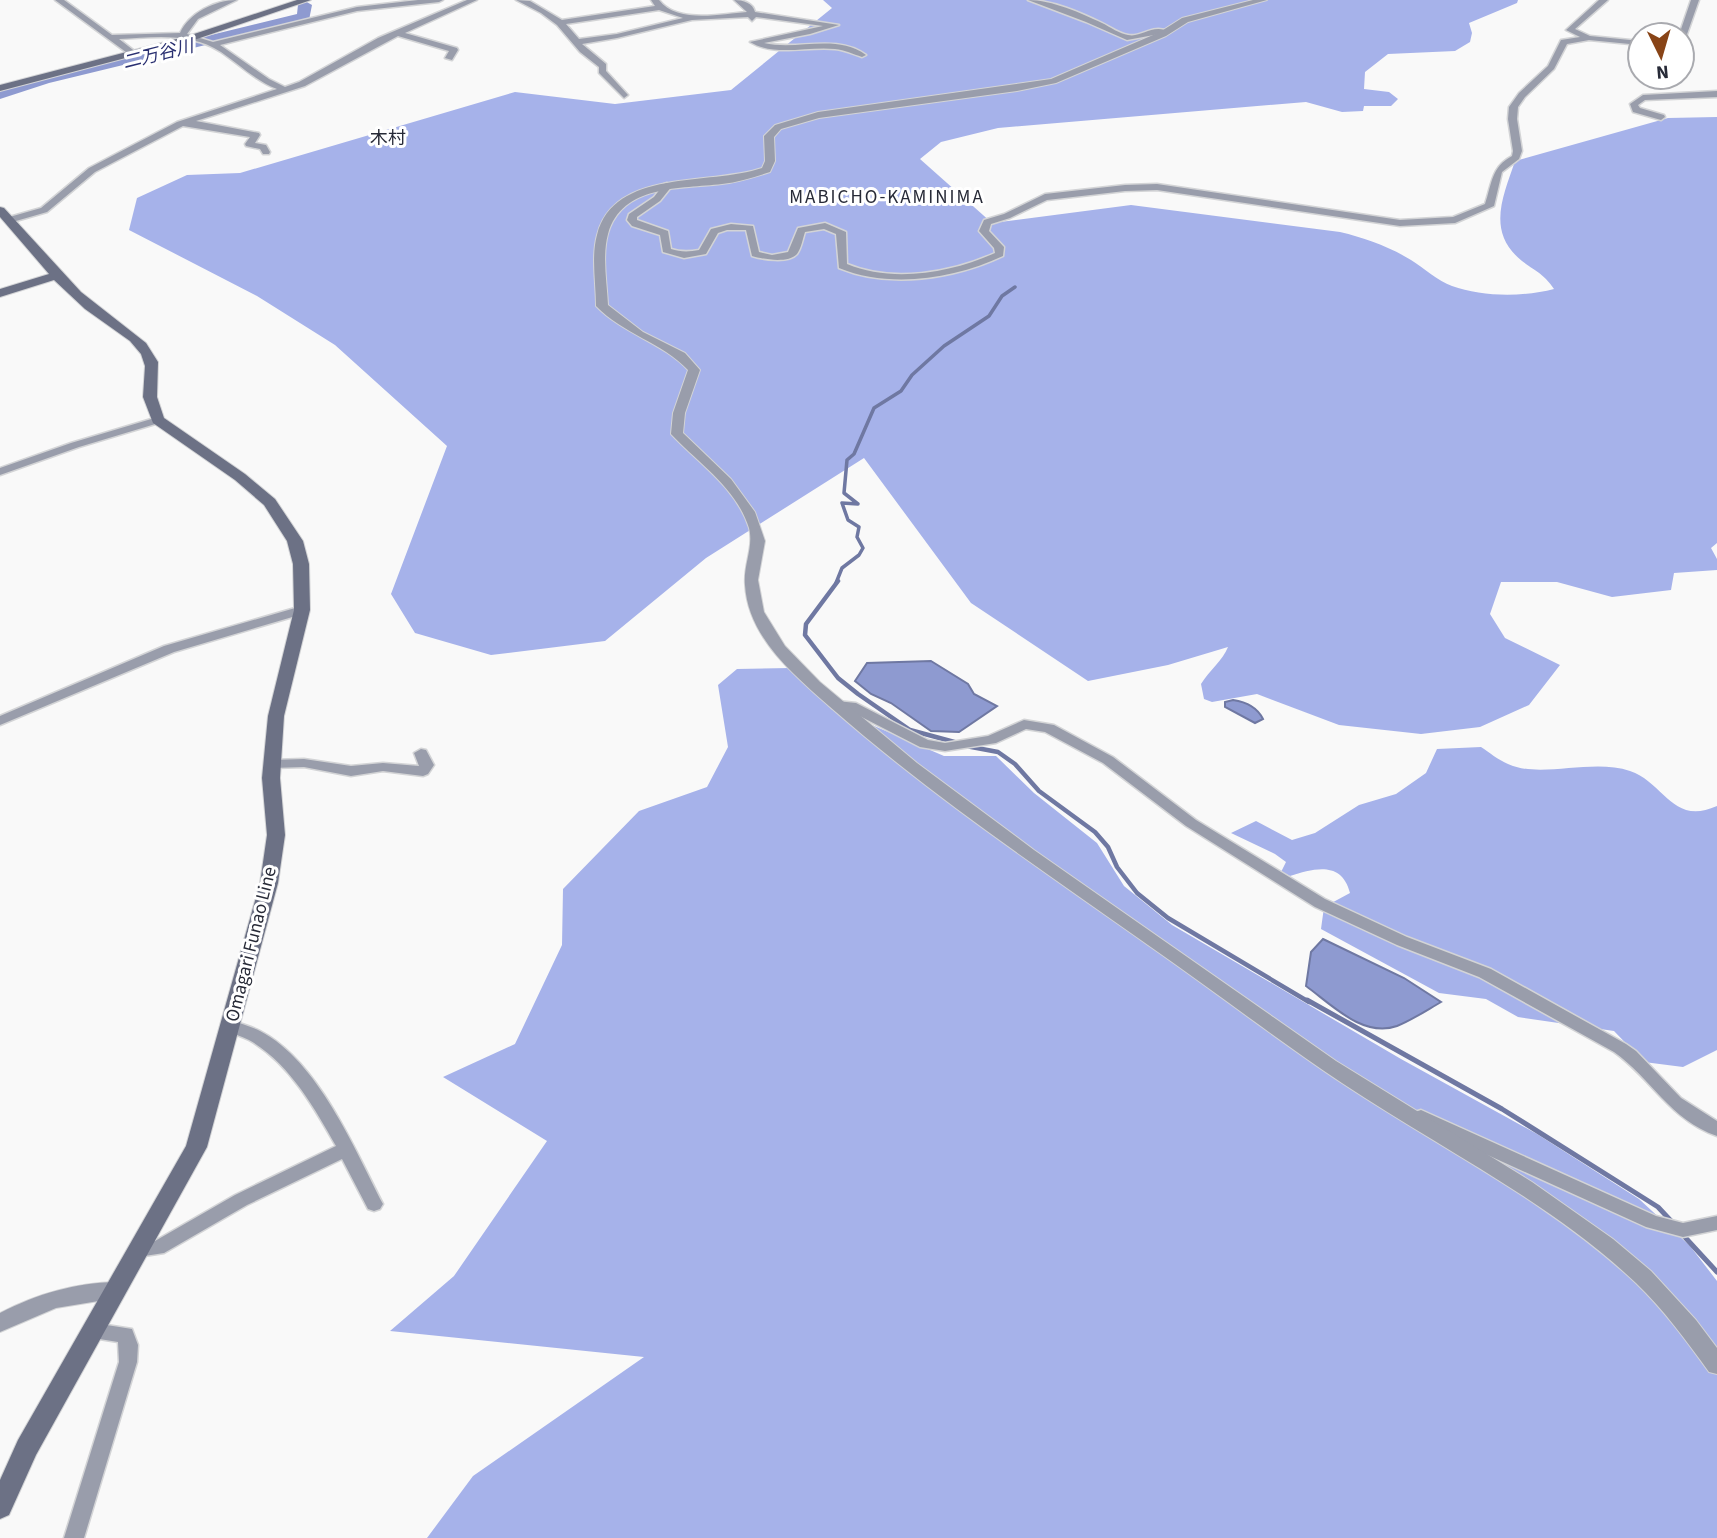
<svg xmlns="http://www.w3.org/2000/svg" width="1717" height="1538" viewBox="0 0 1717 1538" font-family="'Source Sans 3','Noto Sans JP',sans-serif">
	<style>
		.forest { fill: #a6b2ea }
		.water { fill: #8e9ad0; stroke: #6f78a2; stroke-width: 2 }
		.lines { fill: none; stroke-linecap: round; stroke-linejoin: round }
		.stream-far2 { stroke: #6f78a2; stroke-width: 3.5 }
		.stream-far1 { stroke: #6f78a2; stroke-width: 4.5 }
		.stream { stroke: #6f78a2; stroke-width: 5 }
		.river { fill: #8e9ad0; fill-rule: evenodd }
		.minor-casing { stroke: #d3d4d6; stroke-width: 3 }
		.tertiary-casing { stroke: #d3d4d6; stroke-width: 2 }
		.secondary-casing { stroke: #d3d4d6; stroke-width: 2 }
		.minor { fill: #999dab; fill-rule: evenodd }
		.tertiary { fill: #999dab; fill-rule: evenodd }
		.secondary { fill: #6c7185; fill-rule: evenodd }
		.labels { text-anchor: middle; stroke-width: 6; stroke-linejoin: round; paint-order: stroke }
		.far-water-label { font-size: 18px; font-style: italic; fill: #2a3071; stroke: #fff }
		.far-neighbourhood-label { font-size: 18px; fill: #272a37; stroke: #fff }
		.far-quarter-label { font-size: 19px; letter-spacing: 2px; fill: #272a37; stroke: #fff }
		.street-label { font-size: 19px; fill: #272a37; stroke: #fff }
	</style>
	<rect width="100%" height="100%" fill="#f9f9f9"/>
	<path class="forest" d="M823,0h695l-1,3 -48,20 3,10 -2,9 -15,9 -67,3 -23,18 -1,17 25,3 9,7 -7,7h-27l-1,5 -21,1 -36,-10 -308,26 -57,14 -21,17 72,64 139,-18 209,27c25,6 48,14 71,28 13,8 27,21 41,26 30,11 72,11 102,3 -11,-16 -18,-17 -32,-28 -36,-29 -19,-64 -7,-100l153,-43 49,-1v426l-6,5 6,11v11l-43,3 -3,17 -59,7 -55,-15h-56l-11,32 15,24 55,27 -31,40 -49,22 -59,7 -82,-9 -82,-31 -45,8 -8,-3 -3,-15c8,-13 22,-24 27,-37l-60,18 -80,16 -117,-78 -107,-145 -158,100 -101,83 -114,14 -76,-22 -24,-39 56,-148 -112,-101 -78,-49 -128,-66 8,-32 50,-23 53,-2 275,-81 100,12 116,-14 101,-82z
		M790,668l68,51 86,37h52l38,37 63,50 27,43 48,39 229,134 136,75 102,65 51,47 27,35v257h-1290l46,-62 171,-119 -254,-26 64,-55 93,-135 -104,-64 72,-33 47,-99 1,-56 76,-78 68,-24 21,-40 -10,-62 19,-16z
		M1481,747c8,5 17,13 27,17 32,15 84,-6 122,7 35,12 42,55 87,35v244l-34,17 -39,-5 -30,-31 -96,-14 -32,-18 -47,-6 -118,-64 3,-22 26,-14c-8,-32 -35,-25 -60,-17l-9,-4 5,-10 -11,-8 -44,-21 25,-12 36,19 23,-7 44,-28 37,-11 30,-21 11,-24z"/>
	<path class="water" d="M931,661l37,23 6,10 23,12 -38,26 -28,-1 -40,-28 -20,-9 -16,-13 12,-18z
		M1233,700c14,2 24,7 30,19l-8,4 -30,-16v-5z
		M1323,939l81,39 37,24c-14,8 -29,18 -44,24 -34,12 -65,-21 -91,-40l5,-34z"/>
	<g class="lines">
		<path class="stream-far2" d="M836,583l6,-15 17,-13 4,-7 -6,-11 2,-10 -11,-7 -6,-17 16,1 -14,-11 3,-33 7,-6 20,-46 27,-17 11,-16 32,-29 45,-30 13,-20 13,-9"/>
		<path class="stream-far1" d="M838,581l-32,43 -1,11 33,43 20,16 52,36 48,13
			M966,746l32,6 17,12 24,27 56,41 13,15 9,20 20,26 31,25 141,84"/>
		<path class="stream" d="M1307,1000l195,109 156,98 14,15
			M1682,1234l35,38"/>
		<path class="river" d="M305,1l7,4 -3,15 -260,63 -49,16v-10l39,-12 258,-63 1,-9z"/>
		<g class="minor-casing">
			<path id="minor" d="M55,0h9l48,35 68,-2c9,-20 35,-33 57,-33l-39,19 -11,15 26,8 144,-35 61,-7h25l-4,2 -82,9 -137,34 49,34 16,8 14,-5 79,-44 89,-38h10l-72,33 52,15 1,2 -6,10 -7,-2 4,-7 -51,-15 -93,50 -109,35 63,12 1,2 -5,8 11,2 4,7 -1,2h-6l-3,-5 -14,-3 -1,-2 5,-7 -67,-11 -88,46 -48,40 -38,11 -5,-3 2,-2 35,-10 48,-40 88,-46 100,-33c-21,-8 -37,-24 -56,-37 -30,-20 -67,-15 -102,-13l18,14 -7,2z
				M516,0l14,1 32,19 93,-14 -4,-6h8c18,24 62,14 88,12l-13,-12c9,0 19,3 21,12l84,13 -29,9 -46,9c33,8 72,-10 102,12l-4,2c-9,-3 -17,-7 -27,-8 -28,-3 -60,8 -85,-7l73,-16 -67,-9 -4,4 -4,-4 -56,3 -75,18 -35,6 24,20v7l22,24 -4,3 -25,-25v-6l-19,-15 -23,-27 -16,-12zM659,10l24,8 -66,16 -38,5 -13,-15z
				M1028,0c24,0 53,13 74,23 8,4 18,11 26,12 14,3 24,-12 42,-3l-43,8 -41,-18z
				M1599,0h9l-33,29 15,7 50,5v4l-51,-5 -22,4 -13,25 -29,28 -7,10 -1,12 5,32 -3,8 -17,13 -8,34 -39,17 -55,3 -243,-36 -32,1 -78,9 -37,18 -19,6 -2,7 15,16 -1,9c-49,23 -113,33 -164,12l-3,-34 -12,-5 -19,3c-2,6 -4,17 -8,22 -9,10 -35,5 -45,2l-6,-26h-19l-9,3 -12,21 -22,4 -21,-6 -3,-17 -28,-9 -5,-6 2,-6 25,-17 10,-13 3,-1 5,3 -12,15 -23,16v3l31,11 3,18c9,3 18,3 28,1l12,-21 20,-5 22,2 6,26 13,3 16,-3 10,-24 27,-5 21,9 1,32c45,19 104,9 148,-11l-1,-5 -15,-17 5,-11 20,-6 41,-20 80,-9 32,-1 243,36 53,-3 32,-13c7,-20 6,-37 27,-48l1,-5 -5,-32 1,-12 10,-14 29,-27 13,-26 19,-3 -14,-7z
				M1691,0h8l-13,37 -4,2v-4h-3z
				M1717,91v6l-72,3 -7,5 2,3 24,7 1,2 -4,3 -28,-8 -3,-8 13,-9z
				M158,417l4,1v4l-83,25 -79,28v-7l71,-25z
				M302,606l4,1 2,3 -2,3 -132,39 -174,73v-9l164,-70z
				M837,701l19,2 72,37 17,3 43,-7 36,-16 30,5 59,32 83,63 129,79 82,38 84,32 135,75 10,7 45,47 36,23v15c-47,-16 -66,-58 -103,-84l-135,-75 -82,-32 -82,-38 -129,-81 -83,-63 -58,-31 -19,-3 -30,14 -51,8 -25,-4 -72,-37 -16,-2 -2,-3 2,-3z
				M421,749l5,1 8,15 -6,9 -5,2 -40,-5 -32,5 -47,-9 -32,1 -7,-4 7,-4 32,-1 47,7 32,-3 36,3 -5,-13z
				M229,1020c10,3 21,6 31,11 58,30 94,117 123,173l-3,5 -6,2 -6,-2 -26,-50 -95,46 -83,48 -26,4 -6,-2 -3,-5 3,-5 23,-4 80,-46 101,-49c-22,-39 -47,-83 -87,-106 -8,-4 -17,-7 -26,-10l-2,-4 2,-4z
				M1421,1110l235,106 27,7 34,-7v14l-34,7 -37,-10 -231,-105 -2,-5 2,-5z
				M94,1323l38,6 6,16 -1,17 -53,176h-20l55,-176 -1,-20 -31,-5 -2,-6 2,-6z"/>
		</g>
		<g class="tertiary-casing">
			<path id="tertiary" d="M1253,0h14l-79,22 -22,14 -110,47 -39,8 -198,27 -38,11 -7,8 1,24 -5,11c-16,5 -31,10 -48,12 -41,5 -100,0 -114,50 -6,22 -1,49 0,71l35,27 42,21 15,17 -15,43 -2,20 48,46 24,33 10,29 -7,39 6,32 21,34 35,36 97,81 117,87 302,211 196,121 81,57 38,32 45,49 21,28v26l-8,-2c-23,-32 -45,-62 -73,-89 -87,-82 -195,-134 -294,-200 -66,-44 -129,-93 -194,-138 -109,-77 -219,-151 -319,-239 -36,-32 -81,-69 -84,-121 -2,-20 9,-38 4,-57 -13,-41 -51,-65 -78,-94l2,-21 15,-43c-25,-27 -65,-36 -92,-64 0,-23 -5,-49 1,-71 17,-67 112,-49 165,-67l3,-7 -1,-25 11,-11 43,-13 233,-33 109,-47 22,-14z
				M116,1282l7,3 3,6 -3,6 -67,11 -56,24v-19c37,-19 74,-30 116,-31z"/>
		</g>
		<g class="secondary-casing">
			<path id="secondary" d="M297,0h14l-117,40 -194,51v-6l188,-49z
				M0,207l4,1 77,84 65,51 12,19 -1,35 7,21 81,56 30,25 28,42 6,23 1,46 -26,106 -4,62 5,57 -7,48 -71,264 -171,308 -27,60 -9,4v-39l18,-40 168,-294 74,-263 7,-48 -5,-57 6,-62 26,-106 -1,-46 -6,-23 -23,-36 -29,-25 -82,-57 -10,-26 2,-31 -4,-12 -11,-13 -45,-32 -31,-29 -54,17v-8l49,-15 -49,-57z"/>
		</g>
		<use href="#minor" class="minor"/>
		<use href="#tertiary" class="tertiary"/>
		<use href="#secondary" class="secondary"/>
	</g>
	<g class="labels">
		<g class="far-water-label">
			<text transform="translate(158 54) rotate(-14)" y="6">二万谷川</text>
		</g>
		<g class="far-neighbourhood-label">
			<text x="388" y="144">木村</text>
		</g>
		<g class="far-quarter-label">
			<text x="887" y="203">MABICHO-KAMINIMA</text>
		</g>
		<g class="street-label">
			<text transform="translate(250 944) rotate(-76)" y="7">Omagari Funao Line</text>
		</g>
	</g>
	<g transform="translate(1661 56) rotate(175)"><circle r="33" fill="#ffffff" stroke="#a9aaaf" stroke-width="2"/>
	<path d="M0-5L12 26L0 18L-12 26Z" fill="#884417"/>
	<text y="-10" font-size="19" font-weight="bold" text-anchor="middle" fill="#272a37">N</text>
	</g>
</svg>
